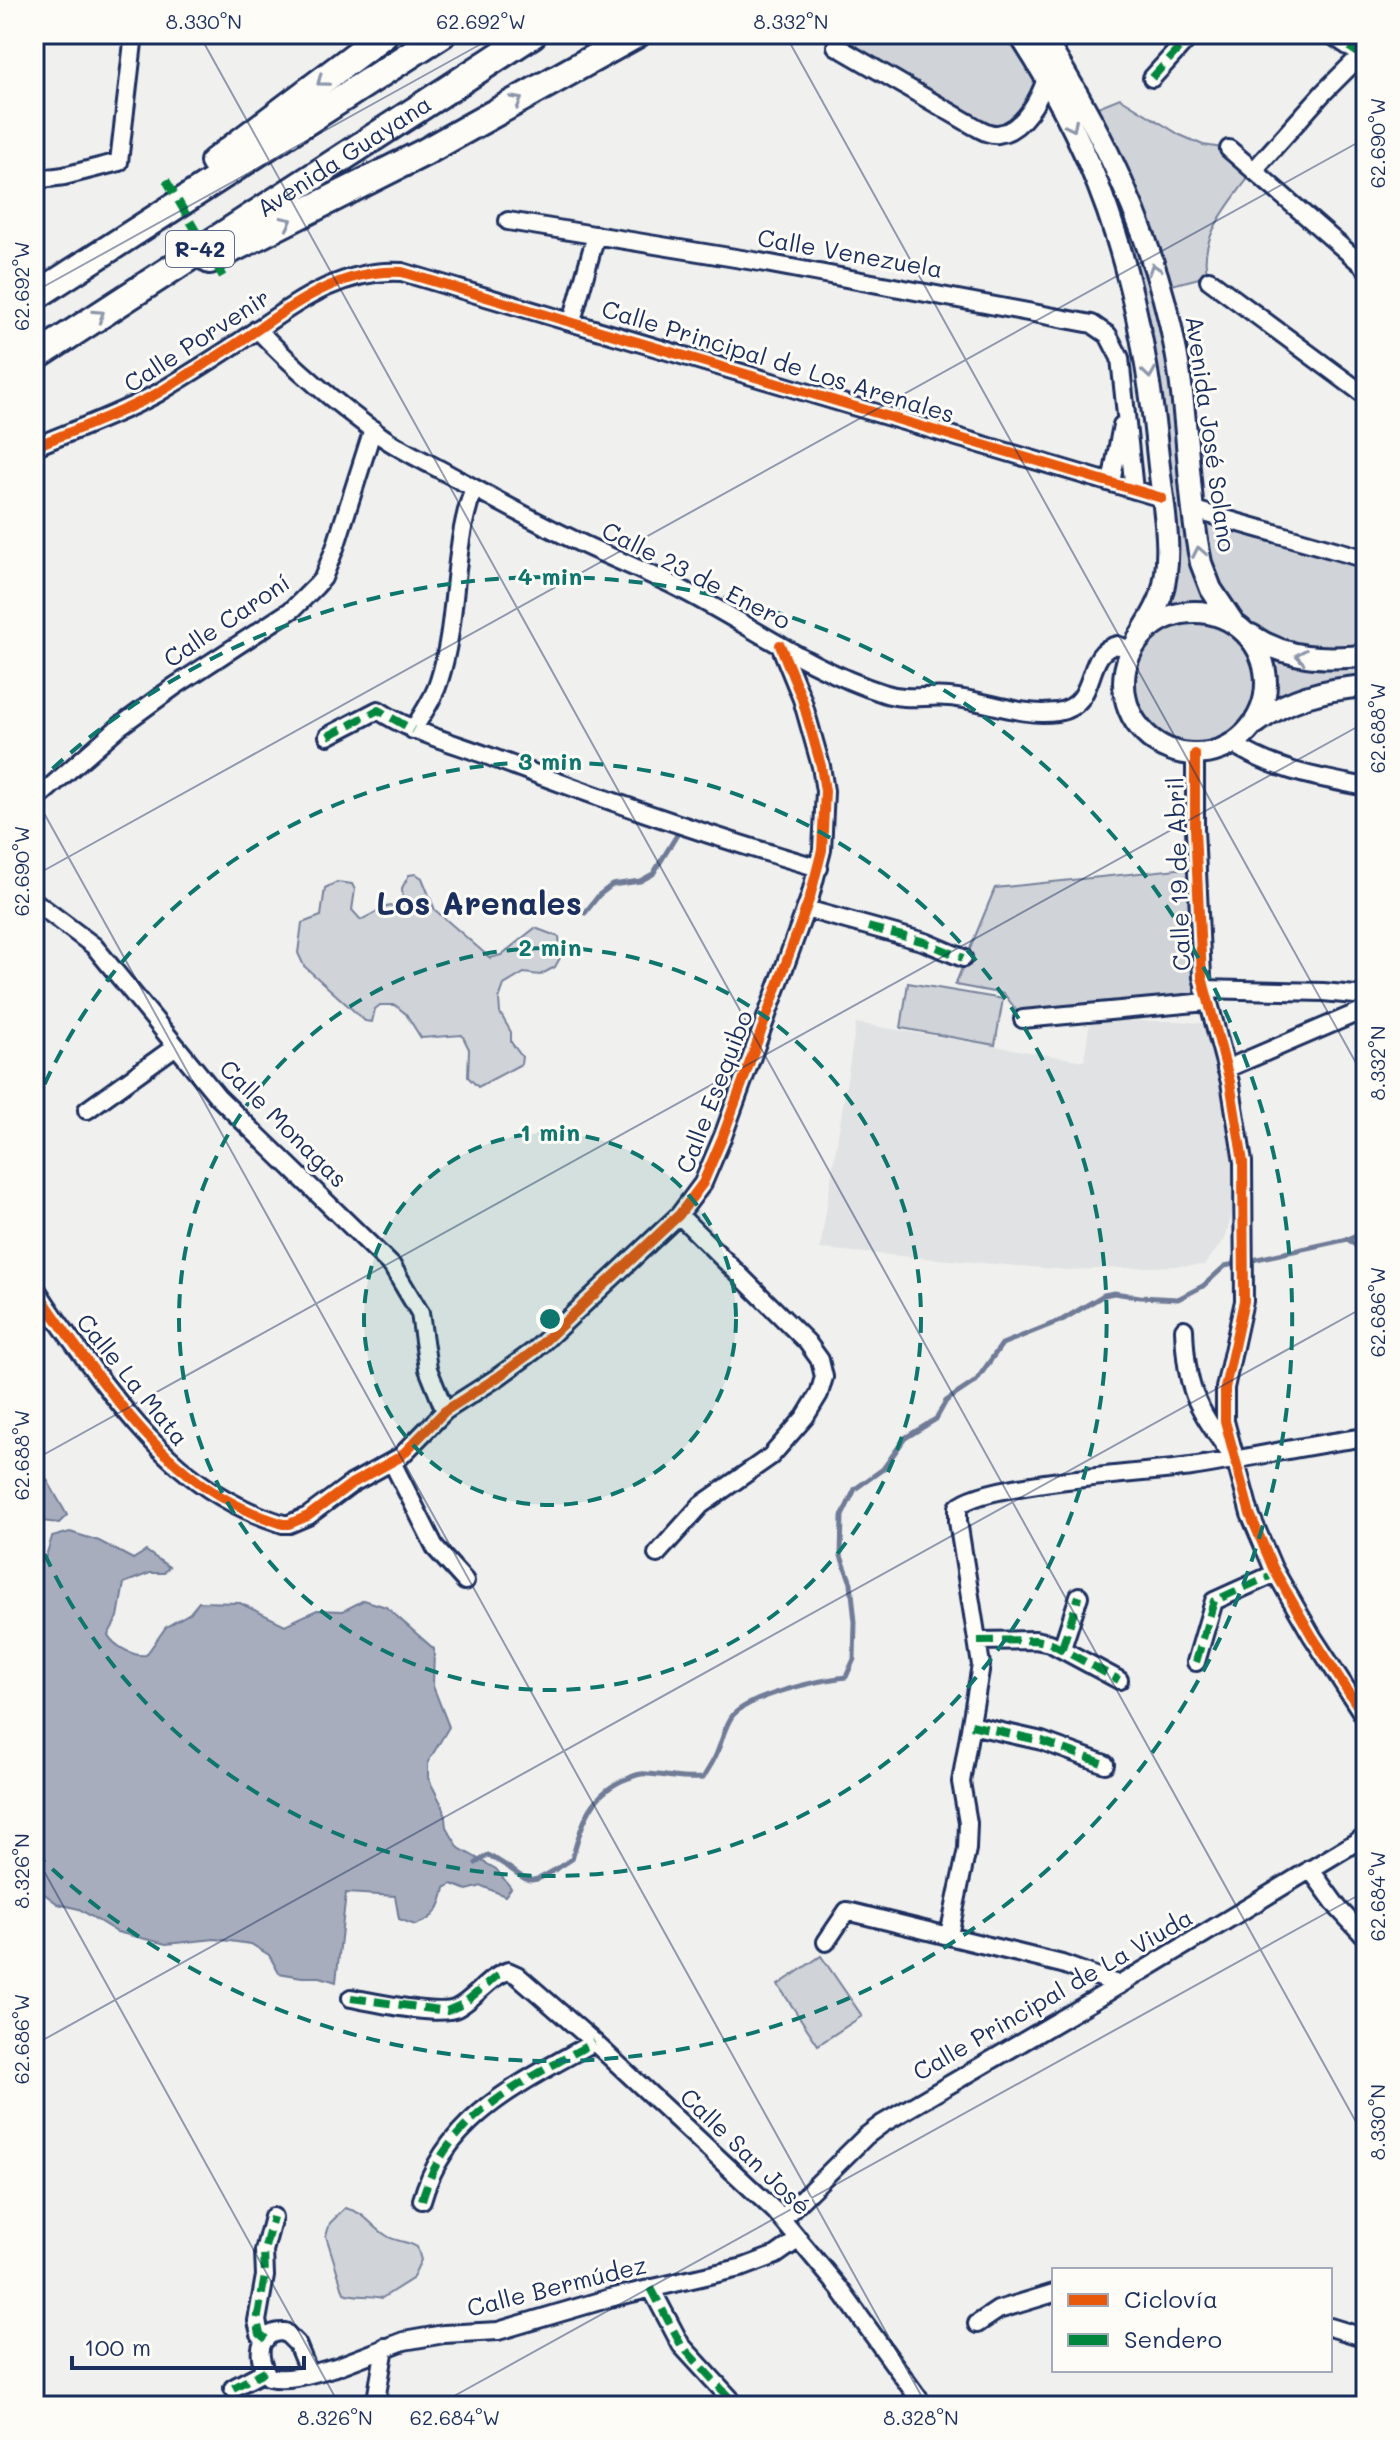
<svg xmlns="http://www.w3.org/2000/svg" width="1400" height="2440" viewBox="0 0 1400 2440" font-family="Mali,sans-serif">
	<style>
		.built { fill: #e0e2e3 }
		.green { fill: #d0d3d8; stroke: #76819b; stroke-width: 2 }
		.water { fill: #a7adbd; stroke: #6f7b97; stroke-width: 2 }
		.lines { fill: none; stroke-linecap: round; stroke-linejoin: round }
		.stream { stroke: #6f7b97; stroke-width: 5 }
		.minor-casing { stroke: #1b2f5e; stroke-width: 22 }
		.tertiary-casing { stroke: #1b2f5e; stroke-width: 26 }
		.primary-casing { stroke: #1b2f5e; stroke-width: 32 }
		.minor { stroke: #fdfcf7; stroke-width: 16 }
		.tertiary { stroke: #fdfcf7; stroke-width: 20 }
		.primary { stroke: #fdfcf7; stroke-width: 26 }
		.quiet { stroke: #00873e; stroke-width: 8; stroke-dasharray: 16 8; stroke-linecap: butt }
		.cycleway-casing { stroke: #fdfcf7; stroke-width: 15 }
		.cycleway { stroke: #e8590c; stroke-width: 10 }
		.oneway { stroke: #8c96aa }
		.ticks { fill: none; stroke: #1b2f5e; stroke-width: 2; stroke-opacity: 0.45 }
		.ring { fill: none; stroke: #0f766e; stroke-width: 4; stroke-dasharray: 14 10 }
		.labels { text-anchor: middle; stroke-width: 6; stroke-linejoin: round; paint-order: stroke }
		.shield { fill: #fdfcf7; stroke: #5f6c8c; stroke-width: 2 }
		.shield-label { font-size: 22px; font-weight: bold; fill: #1b2f5e }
		.street-label { font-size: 24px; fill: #1b2f5e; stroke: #fdfcf7 }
		.district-label { font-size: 32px; font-weight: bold; fill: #1b2f5e; stroke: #fdfcf7 }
		.centre { fill: #0f766e; stroke: #fdfcf7; stroke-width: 4 }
		.ring-label { font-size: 24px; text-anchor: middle; font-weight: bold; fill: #0f766e; stroke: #fdfcf7; stroke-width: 6; stroke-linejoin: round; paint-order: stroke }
		.neatline { fill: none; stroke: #1b2f5e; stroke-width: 3 }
		.ticks-label { font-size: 20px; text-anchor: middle; fill: #1b2f5e }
	</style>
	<rect width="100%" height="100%" fill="#f0f0ee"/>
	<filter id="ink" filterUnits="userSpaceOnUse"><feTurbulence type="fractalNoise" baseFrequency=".0125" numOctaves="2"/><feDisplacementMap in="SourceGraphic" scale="16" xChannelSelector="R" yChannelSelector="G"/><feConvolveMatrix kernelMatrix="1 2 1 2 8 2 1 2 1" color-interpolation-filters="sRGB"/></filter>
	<g filter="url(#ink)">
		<path class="built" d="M1090,1021h88l33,3 23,90 3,79 -12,46 -21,26 -138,5 -246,-21 36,-226 228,38z"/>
		<path class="green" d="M832,34h209l47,77 32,-13 60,37 23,10 26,4 25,21c-22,32 -60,69 -45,110l-10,-2 -39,10 34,222 172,49v127l-114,40 -19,18 -25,9h-26l-13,-4 -22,-14 -16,-21 -7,-25 2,-27 39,-81 -34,-295 -84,-208 -45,56z
			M1196,867l10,135 -183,17 -19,-25 -49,-9 40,-97z
			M416,874l6,4 13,32 55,48 11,-3 34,-27 24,9 2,19 -6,11 -15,8 -16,-2 -20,12 -5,14 1,14 11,19v10l11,15 -1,7 -43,23 -10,-10 1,-28 -7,-14 -41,3 -15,-24 -11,-9h-15l-5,4 -3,13 -7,-1 -61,-55 -6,-13 4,-30 19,-7 4,-28 12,-6 15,2 3,6 -3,20 9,10 25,-13 17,-3 -1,-16 7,-13z
			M908,983l95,16 -8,46 -94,-17z
			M821,1956l41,60 -44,29 -40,-60z
			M345,2208c22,5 24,17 42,28 9,6 21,5 30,11l4,13 -9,19 -30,19c-13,-4 -25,0 -38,-5l-18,-57 4,-13z"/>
		<path class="water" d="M34,1472l12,6 21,37 -8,8 -18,-2 -7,4z
			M70,1532l29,9 34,18 13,-8 23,16 -5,6h-14l-26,10 -6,34 -10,18c6,11 26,22 38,20l20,-28 24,-14 9,-11 41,1 45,22 32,-15 26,1 21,-11 22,7 48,42 -1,37 16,41 -21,35v16l16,31 2,18 13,21 37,21 15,19 -6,8 -23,-10 -15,4 -15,-6 -7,4c-4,20 -10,31 -30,37l-16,-6 -4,-23 -49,-3 -10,89 -16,-5h-18l-23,-4 -10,-18 -18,-11 -36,-5 -49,5 -49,-12 -38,-23 -21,-5 -15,-11 -9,-1v-325l11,-8 7,-22z"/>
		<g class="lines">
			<path class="stream" d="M585,913l14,-18 13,-10 28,-4 13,-7 27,-44
				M1348,1239l18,15
				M476,1863l12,-8c48,25 30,39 84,4 10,-36 19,-68 57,-81 7,-3 12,-5 18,-4 19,1 37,6 56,4 5,-9 12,-18 15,-28 5,-12 7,-25 15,-35 19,-20 86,-35 113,-38l8,-18 1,-37 -4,-39 -10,-27 1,-40 13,-27 28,-20 22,-31 31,-19 10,-18 30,-20 26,-37 60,-24 42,-25 10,-2 26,4 38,2 25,-13 22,-20 123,-27 18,-6"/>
			<g class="minor-casing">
				<path id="minor" d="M1330,34l31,21
					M836,46l138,80c8,4 15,9 24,8 25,-3 42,-36 48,-56
					M1152,78l40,-44
					M1229,149l137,119
					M1254,170l69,-77 38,-38 5,-1
					M34,180l30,-4 55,-14 15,-128
					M508,221l252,41 332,62 16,11 12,23 14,132
					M1209,280l157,116
					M572,321l24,-86
					M257,329c37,39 81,76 124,107 21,15 46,26 69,39 39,21 78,43 118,62 34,17 70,31 105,48 70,35 135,84 210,108 23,8 43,2 66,4 37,3 70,20 108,15 44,-7 25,-60 60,-67l14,5
					M34,447c42,-18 84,-32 124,-54 28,-17 56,-34 84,-53 49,-33 96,-72 160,-68l760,226
					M1111,483l11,-58
					M1194,510l172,49
					M413,730c9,-16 21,-31 26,-49 20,-62 12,-131 35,-193
					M328,736l50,-26c36,24 78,33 118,49 106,40 213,77 323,109
					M1233,744c43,27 83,33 133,43
					M1195,754v75l7,148 28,105 13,80 1,139 -19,87v33l25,93 23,54 39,68 54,83
					M34,801l86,-75 55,-40 118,-77 23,-23 7,-8 12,-30 38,-119
					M34,901l60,45 124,151 174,169 28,47 8,56 17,42
					M806,909l119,33 38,16
					M1204,989l119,3 43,4
					M1023,1019l184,-17
					M1226,1069l140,-60
					M87,1110l89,-64
					M34,1285c19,32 42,61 64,91 53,69 99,121 185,148h6l19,-8 43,-32 49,-27 45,-46 53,-34 37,-27 144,-135 24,-32 20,-47 87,-239 12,-47 3,-59 -4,-25 -19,-67 -22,-54
					M1184,1329c2,60 11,75 45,123
					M392,1462l44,87 29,32
					M657,1554l44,-49 70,-49 34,-39 14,-23 5,-17 -4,-17 -13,-18 -128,-127
					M978,1641l57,-1 15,3 69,37
					M1062,1648l17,-52
					M1196,1662l18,-61 62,-28
					M971,1725l71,16 63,23
					M1310,1869l29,40 27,29
					M949,1935l18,-86 1,-26 -7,-41 20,-117 -23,-144v-14c24,-25 192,-34 233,-40 59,-9 116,-22 175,-30
					M826,1942l21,-31 215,53 58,21
					M351,1998c22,4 89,19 106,10 19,-10 30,-30 51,-37l9,4 77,67 181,169 65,78 84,117
					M422,2200c24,-85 102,-118 172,-158
					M782,2219l84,-83 16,-12 219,-128 265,-160
					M651,2288l30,57 56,61
					M977,2324l21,-14 56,-17
					M1330,2327l36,11
					M266,2339l-6,-5 -3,-13 8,-45 -1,-25 9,-34
					M309,2373l-12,-29 -12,-12c-29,-2 -29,27 -16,45 20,5 48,-5 67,-10l68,-26 40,-7 54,-3 112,-33 134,-31 32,-12 23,-16
					M233,2388l32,-17
					M375,2406l10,-59"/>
			</g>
			<g class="tertiary-casing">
				<path id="tertiary" d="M1019,34c90,137 123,262 139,423 4,44 17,96 3,139 -5,15 -15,29 -23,43
					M1041,34c62,97 114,204 135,318 13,70 11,142 25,211l10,26 22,33
					M1124 683a71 71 0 1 1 142 0a71 71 0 1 1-142 0Z
					M1251,635c36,25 74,24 115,21
					M1255,724c33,-26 70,-35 111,-38"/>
			</g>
			<g class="primary-casing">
				<g id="primary">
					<path d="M214,162l170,-128"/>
					<path d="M210,260l215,-108 212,-118"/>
					<path d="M34,297l408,-263"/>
					<path id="s1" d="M34,358l499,-324"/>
				</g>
			</g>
			<use href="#minor" class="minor"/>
			<use href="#tertiary" class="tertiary"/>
			<use href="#primary" class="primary"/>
			<path class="quiet" d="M1330,34l31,21
				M1152,78l40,-44
				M166,180l57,97
				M328,736l50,-26 35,20
				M868,927l57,15 38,16
				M978,1641l57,-1 15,3 69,37
				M1062,1648l17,-52
				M1196,1662l18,-61 62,-28
				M971,1725l71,16 63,23
				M351,1998l96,13 16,-7 35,-29
				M422,2200c24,-85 102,-118 172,-158
				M651,2288l30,57 56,61
				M266,2339l-6,-5 -3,-13 8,-45 -1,-25 9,-34
				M233,2388l32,-17"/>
			<g class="cycleway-casing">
				<path id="cycleway" d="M34,447c42,-18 84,-32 124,-54 28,-17 56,-34 84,-53 49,-33 96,-72 160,-68l760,226
					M1195,754v75l7,148 28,105 13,80 1,139 -19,87v33l25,93 23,54 39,68 54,83
					M34,1285c19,32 42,61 64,91 53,69 99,121 185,148h6l19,-8 43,-32 49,-27 45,-46 53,-34 37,-27 144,-135 24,-32 20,-47 87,-239 12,-47 3,-59 -4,-25 -19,-67 -22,-54"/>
			</g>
			<use href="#cycleway" class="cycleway"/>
		</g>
		<defs><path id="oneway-chevron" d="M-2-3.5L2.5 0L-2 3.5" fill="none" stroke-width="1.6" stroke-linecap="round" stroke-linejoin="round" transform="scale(2)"/></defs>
		<g class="oneway">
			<use href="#oneway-chevron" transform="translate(322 81) rotate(143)"/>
			<use href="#oneway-chevron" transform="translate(517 101) rotate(-29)"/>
			<use href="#oneway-chevron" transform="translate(1072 126) rotate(63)"/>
			<use href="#oneway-chevron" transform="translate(287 222) rotate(-26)"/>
			<use href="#oneway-chevron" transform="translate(1154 269) rotate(-108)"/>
			<use href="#oneway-chevron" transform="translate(99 315) rotate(-33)"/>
			<use href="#oneway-chevron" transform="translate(1149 373) rotate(82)"/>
			<use href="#oneway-chevron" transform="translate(1199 552) rotate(-101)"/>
			<use href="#oneway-chevron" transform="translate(1301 656) rotate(-171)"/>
		</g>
	</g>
	<path class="ticks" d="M199,34l1167,2106M785,34l581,1047M34,292l465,-258M34,795l893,1611M34,876l1332,-738M34,1460l1332,-738M34,1853l306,553M34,2045l1332,-739M436,2406l930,-515"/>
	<circle cx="550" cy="1319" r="186" fill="#0f766e" fill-opacity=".12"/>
	<g class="ring">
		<circle cx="550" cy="1319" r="186"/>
		<circle cx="550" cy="1319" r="371"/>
		<path d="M35 1106A557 557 0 1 1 35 1532"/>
		<path d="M35 785A742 742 0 1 1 35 1853"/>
	</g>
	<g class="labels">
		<rect class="shield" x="166" y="231" width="68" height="36" rx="6"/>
		<g class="shield-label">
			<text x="200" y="257">R-42</text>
		</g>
		<g class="street-label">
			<text dy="8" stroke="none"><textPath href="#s1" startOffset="370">Avenida Guayana</textPath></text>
			<text transform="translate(850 254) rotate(10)" y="8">Calle Venezuela</text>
			<text transform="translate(197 341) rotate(-33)" y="8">Calle Porvenir</text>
			<text transform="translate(778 362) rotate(17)" y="8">Calle Principal de Los Arenales</text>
			<text transform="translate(1210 434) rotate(82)" y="8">Avenida José Solano</text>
			<text transform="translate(696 576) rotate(27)" y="8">Calle 23 de Enero</text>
			<text transform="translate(227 621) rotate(-34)" y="8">Calle Caroní</text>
			<text transform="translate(1179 874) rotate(-92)" y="8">Calle 19 de Abril</text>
			<text transform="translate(715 1092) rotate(-69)" y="8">Calle Esequibo</text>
			<text transform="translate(283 1124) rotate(45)" y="8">Calle Monagas</text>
			<text transform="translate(132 1380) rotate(51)" y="8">Calle La Mata</text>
			<text transform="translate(1053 1995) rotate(-30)" y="8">Calle Principal de La Viuda</text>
			<text transform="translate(745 2152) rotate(44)" y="8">Calle San José</text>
			<text transform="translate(557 2287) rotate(-14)" y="8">Calle Bermúdez</text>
		</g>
		<g class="district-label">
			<text x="479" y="915">Los Arenales</text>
		</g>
	</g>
	<circle cx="550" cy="1319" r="12" class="centre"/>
	<g class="ring-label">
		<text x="550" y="585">4 min</text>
		<text x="550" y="770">3 min</text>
		<text x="550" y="956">2 min</text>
		<text x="550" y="1141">1 min</text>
	</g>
	<rect width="1400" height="2440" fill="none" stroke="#fdfcf7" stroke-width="88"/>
	<rect x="1052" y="2268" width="280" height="104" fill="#fdfcf7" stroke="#a3aaba" stroke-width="2"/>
	<rect x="1068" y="2294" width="40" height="12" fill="#e8590c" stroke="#a3aaba" stroke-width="2"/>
	<text x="1124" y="2308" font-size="24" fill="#1b2f5e">Ciclovía</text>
	<rect x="1068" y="2334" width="40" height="12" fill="#00873e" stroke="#a3aaba" stroke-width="2"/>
	<text x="1124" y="2348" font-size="24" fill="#1b2f5e">Sendero</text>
	<path d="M72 2356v12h232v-12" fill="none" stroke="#1b2f5e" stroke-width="4"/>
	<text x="84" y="2356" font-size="24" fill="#1b2f5e" stroke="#fdfcf7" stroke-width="6" paint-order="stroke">100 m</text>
	<rect x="44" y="44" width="1312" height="2352" class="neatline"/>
	<g class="ticks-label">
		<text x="204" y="29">8.330°N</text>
		<text x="481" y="29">62.692°W</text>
		<text x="791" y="29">8.332°N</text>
		<text transform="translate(1378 143) rotate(-90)" y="7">62.690°W</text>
		<text transform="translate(22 286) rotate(-90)" y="7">62.692°W</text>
		<text transform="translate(1378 728) rotate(-90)" y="7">62.688°W</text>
		<text transform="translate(22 871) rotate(-90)" y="7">62.690°W</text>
		<text transform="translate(1378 1063) rotate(-90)" y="7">8.332°N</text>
		<text transform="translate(1378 1312) rotate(-90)" y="7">62.686°W</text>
		<text transform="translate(22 1455) rotate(-90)" y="7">62.688°W</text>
		<text transform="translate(22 1871) rotate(-90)" y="7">8.326°N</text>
		<text transform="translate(1378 1896) rotate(-90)" y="7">62.684°W</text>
		<text transform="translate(22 2039) rotate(-90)" y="7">62.686°W</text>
		<text transform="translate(1378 2122) rotate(-90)" y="7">8.330°N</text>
		<text x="335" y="2425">8.326°N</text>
		<text x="455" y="2425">62.684°W</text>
		<text x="921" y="2425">8.328°N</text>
	</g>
</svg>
